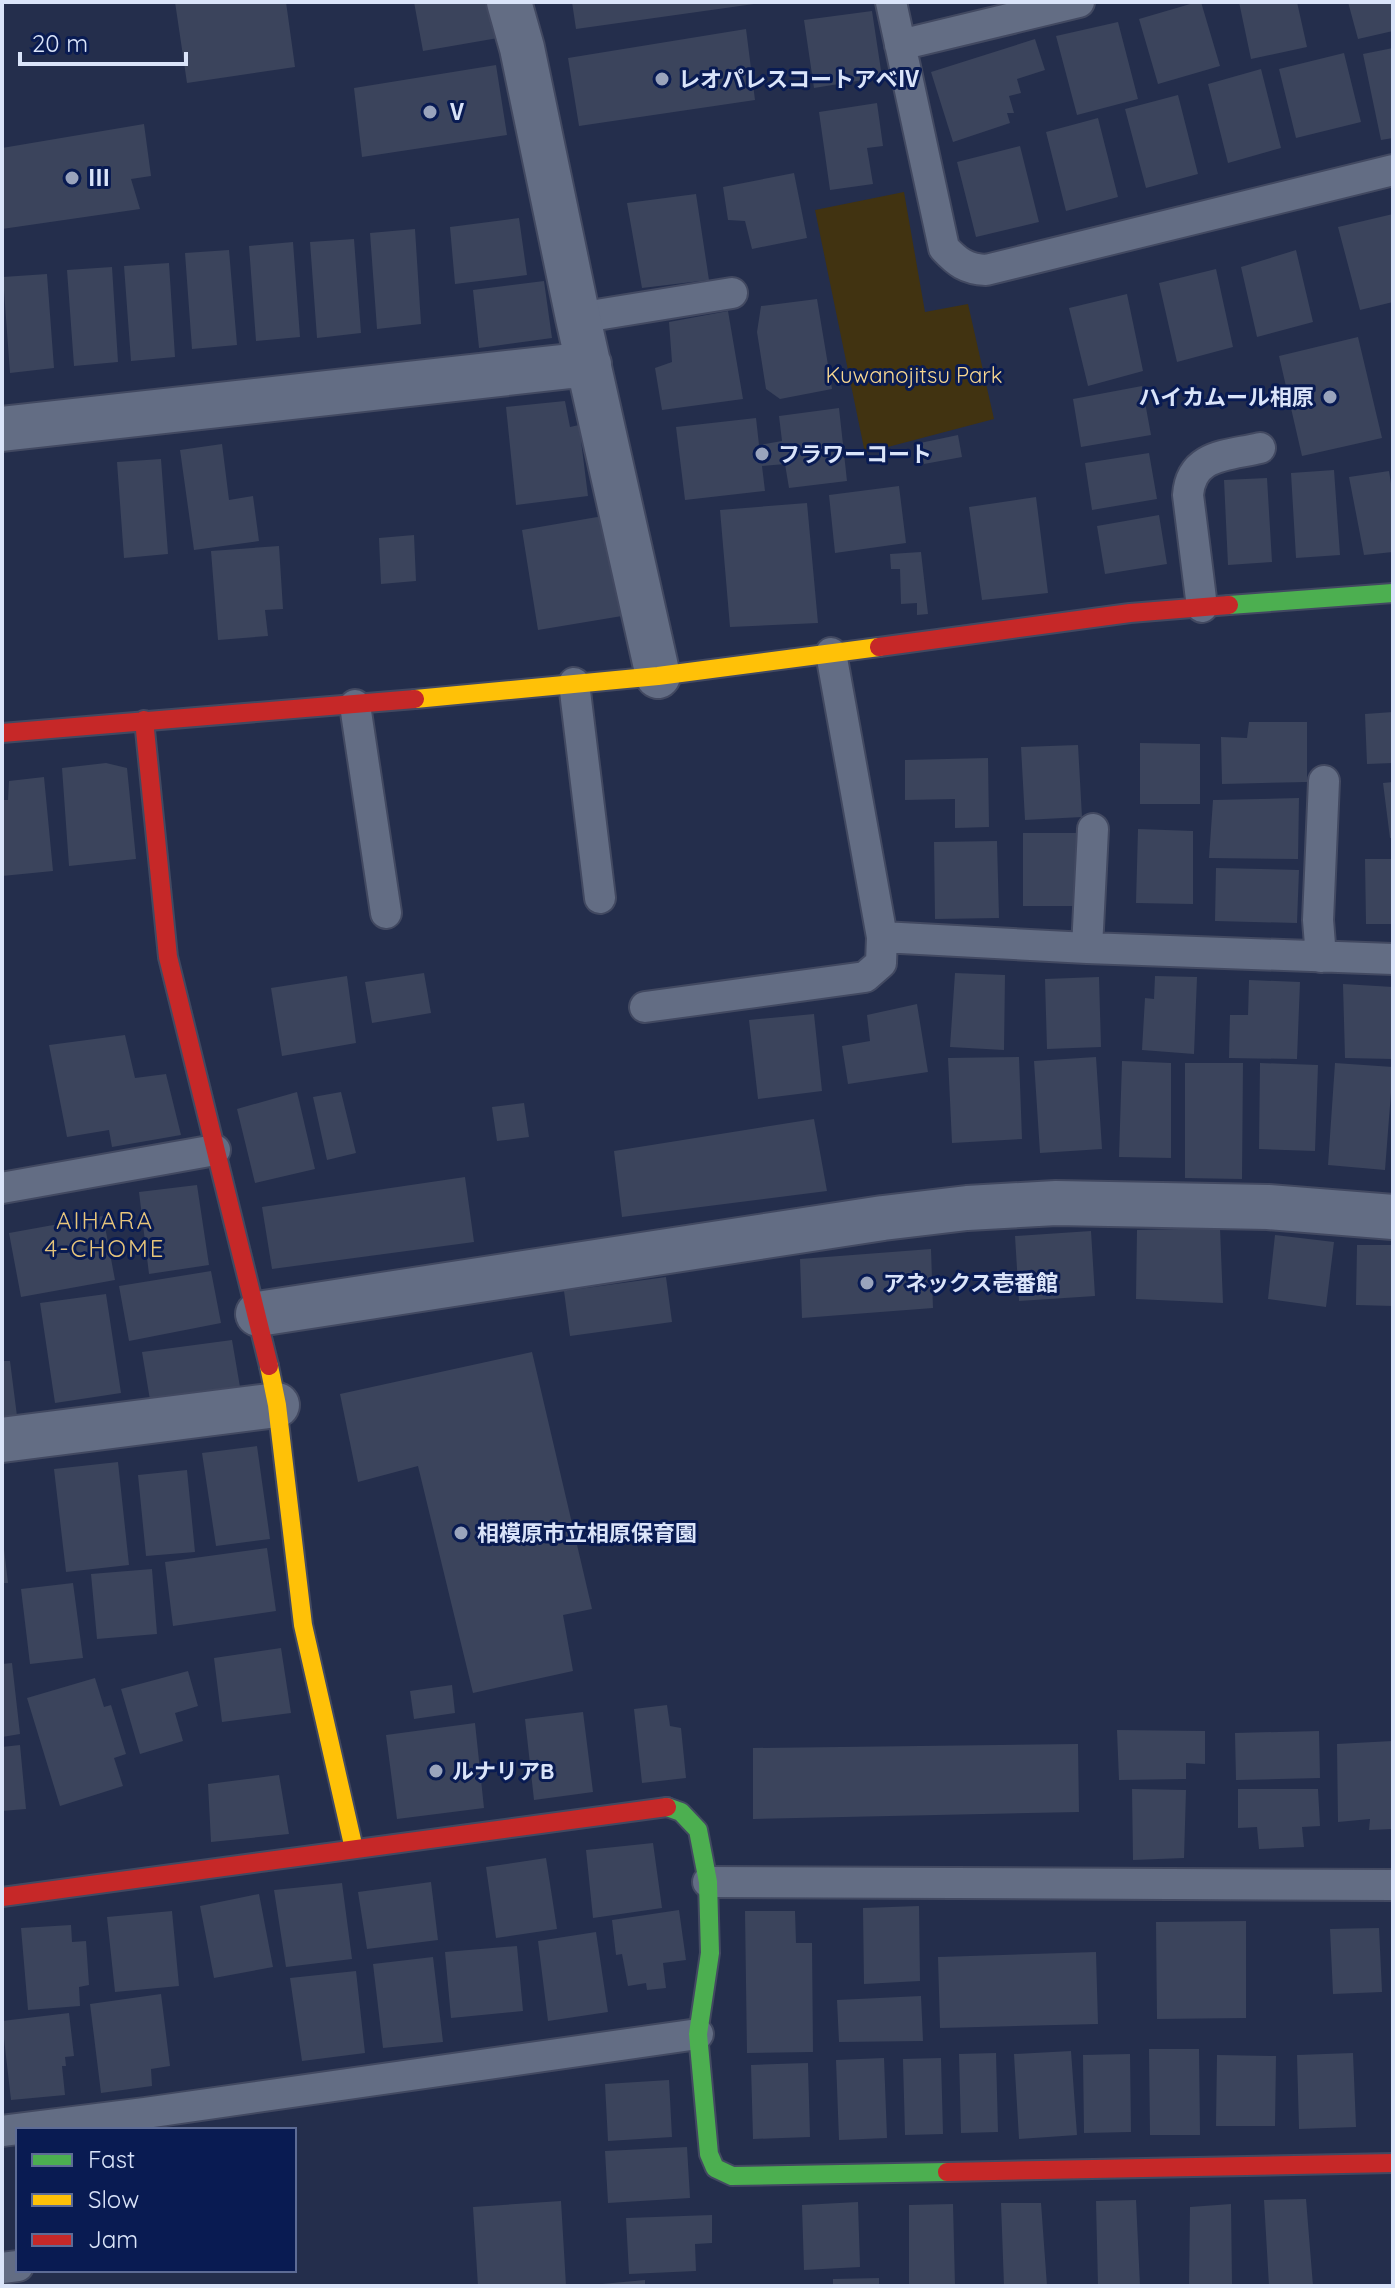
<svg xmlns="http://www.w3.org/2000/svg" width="1395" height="2288" viewBox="0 0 1395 2288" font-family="Quicksand,'Noto Sans JP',sans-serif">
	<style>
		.green { fill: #413311 }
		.building { fill: #3b445c }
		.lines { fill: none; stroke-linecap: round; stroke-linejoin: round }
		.lane-casing { stroke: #424961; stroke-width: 34 }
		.street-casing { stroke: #424961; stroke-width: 48 }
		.fast-casing { stroke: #424961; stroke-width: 22 }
		.slow-casing { stroke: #424961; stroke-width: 22 }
		.jam-casing { stroke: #424961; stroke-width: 22 }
		.lane { stroke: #636d84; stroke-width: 30 }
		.street { stroke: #636d84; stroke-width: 44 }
		.fast { stroke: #4caf50; stroke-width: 18 }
		.slow { stroke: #ffc107; stroke-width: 18 }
		.jam { stroke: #c62828; stroke-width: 18 }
		.poi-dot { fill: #9aa4bc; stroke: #091b52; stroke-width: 3 }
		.labels { text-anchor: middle; stroke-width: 6; stroke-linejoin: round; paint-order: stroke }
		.poi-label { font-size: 22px; font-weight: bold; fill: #dae4f9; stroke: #091b52; text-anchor: start }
		.park-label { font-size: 22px; fill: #f9d891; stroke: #091b52 }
		.neighbourhood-label { font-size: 24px; letter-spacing: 2px; fill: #e7c57b; stroke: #091b52 }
	</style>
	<rect width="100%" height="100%" fill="#242e4c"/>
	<path class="green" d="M904,192l21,120 43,-8 26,115 -129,34 -50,-243z"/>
	<path class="building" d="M175,2h111l9,65 -108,16z
		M414,2h78l6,36 -75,13z
		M572,2h182v2l-178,25z
		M1197,2h4l19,64 -62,18 -19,-65z
		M1239,2h58l10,45 -56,12z
		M1348,2h45v29l-35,8z
		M872,11l10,66 -68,11 -10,-68z
		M1118,22l20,77 -61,16 -21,-79z
		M746,29l9,71 -176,26 -11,-68z
		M1035,39l10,31 -28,9 4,14 -12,3 5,17h-7l3,10 -57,19 -22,-70z
		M1393,48v90l-12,2 -18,-86z
		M1344,53l17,69 -65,16 -17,-69z
		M496,65l11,70 -145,22 -8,-69z
		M1261,69l20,79 -53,15 -20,-79z
		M1178,95l20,79 -52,14 -21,-79z
		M877,103l6,43 -16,2 6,36 -43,6 -11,-78z
		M1098,118l20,79 -52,14 -20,-79z
		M144,124l7,52 -20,3 9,30 -138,20v-81z
		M1020,146l19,76 -63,15 -19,-75z
		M794,173l13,65 -55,11 -7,-28 -17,-1 -5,-33z
		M696,194l13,86 -67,8 -15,-85z
		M1393,214v88l-33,8 -22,-83z
		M519,218l8,57 -72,9 -5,-57z
		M415,229l6,95 -44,5 -7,-96z
		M354,239l7,94 -44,5 -7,-96z
		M293,242l7,95 -44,4 -7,-95z
		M229,250l8,95 -45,4 -7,-96z
		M1296,250l17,72 -56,15 -16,-70z
		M169,263l6,94 -44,4 -7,-95z
		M112,267l6,95 -44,4 -7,-96z
		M1216,269l17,78 -56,15 -18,-79z
		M47,274l7,94 -44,5 -7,-96z
		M544,281l8,57 -73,10 -6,-58z
		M1127,294l16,77 -55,15 -19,-78z
		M817,299l15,90 -52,10 -14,-10 -9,-57 4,-26z
		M728,311l15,88 -81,11 -7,-42 17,-6 -3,-40z
		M1358,337l24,101 -80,18 -23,-100z
		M1142,386l9,49 -70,12 -8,-48z
		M565,401l5,26 9,-2 9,71 -72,9 -10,-98z
		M839,408l8,73 -58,7 -4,-24 -23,2 3,25 -80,9 -9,-73 80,-9 3,27 23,-4 -3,-25z
		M958,435l4,22 -38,7 -4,-21z
		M222,444l7,56 24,-4 6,45 -65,9 -14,-100z
		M1149,453l8,46 -65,11 -7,-47z
		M161,459l7,95 -44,4 -7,-96z
		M1334,470l6,85 -44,3 -5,-85z
		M1389,471l4,25v56l-29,3 -15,-78z
		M1267,478l5,84 -44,3 -4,-85z
		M899,486l7,57 -71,10 -6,-58z
		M1036,497l12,96 -66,7 -13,-93z
		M807,503l11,120 -88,4 -10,-117z
		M1159,515l8,49 -62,10 -8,-48z
		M603,516l19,100 -84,14 -16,-100z
		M414,535l2,46 -35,3 -2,-46z
		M279,546l4,63 -18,1 3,26 -50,4 -7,-89z
		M921,552l7,62 -11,1v-12l-16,1 -1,-35h-9l-1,-15z
		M1393,712v51l-26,1 -2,-50z
		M1249,722h58v60l-85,2 -1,-47 26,1z
		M1140,743l60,1v60h-60z
		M1078,745l4,72 -57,3 -4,-73z
		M988,758l1,69 -34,1v-29l-50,1v-40z
		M106,763l21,5 9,91 -67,7 -7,-98z
		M44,777l9,94 -51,5v-76h6l1,-19z
		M1393,782v56h-3l-7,-55z
		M1299,798l-1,61 -89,-1 4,-58z
		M1138,829l55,2v73l-57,-1z
		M1023,833h55l1,73h-56z
		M997,841l2,77 -64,1 -1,-77z
		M1365,859h28v65h-27z
		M1216,868l83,2 -2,53 -82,-2z
		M424,973l7,40 -59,10 -7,-41z
		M955,973l50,2 -1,75 -54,-3z
		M347,976l9,67 -74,13 -11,-68z
		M1155,976l42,1 -3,77 -52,-4 3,-52 9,1z
		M1099,977l2,70 -54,2 -2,-70z
		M1249,980l51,2 -3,77 -68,-1 1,-43h18z
		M1343,984l50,3v72l-48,-1z
		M917,1004l11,68 -80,12 -6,-38 28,-5 -3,-26z
		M814,1014l8,77 -64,8 -9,-79z
		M125,1035l10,43 31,-4 15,61 -69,12 -3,-17 -42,7 -18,-92z
		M1019,1057l3,82 -70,4 -4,-85z
		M1096,1057l6,92 -62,4 -6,-92z
		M1122,1061l49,2v95l-52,-1z
		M1185,1063h58l-1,116 -57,-1z
		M1260,1063l58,2 -3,86 -56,-2z
		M1335,1063l58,4 -8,103 -57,-5z
		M297,1092l18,77 -60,14 -18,-74z
		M341,1092l15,61 -29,7 -14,-63z
		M524,1103l5,34 -32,4 -5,-34z
		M814,1119l13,72 -205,26 -8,-66z
		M465,1177l9,65 -202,27 -10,-62z
		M197,1185l12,80 -60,9 -10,-82z
		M103,1216l12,64 -94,17 -12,-64z
		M1220,1228l3,75 -87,-4 1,-69z
		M1091,1231l4,65 -76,5 -4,-65z
		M1275,1235l59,7 -8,65 -58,-8z
		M1357,1245h36v61l-37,-1z
		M931,1249l2,59 -131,10 -2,-59z
		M211,1271l10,52 -92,18 -10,-55z
		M666,1277l6,45 -102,14 -6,-45z
		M106,1294l15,99 -66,10 -15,-100z
		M232,1340l8,47 -90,13 -8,-48z
		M532,1352l60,257 -29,6 10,56 -100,22 -55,-227 -60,16 -18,-88z
		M2,1361h8l8,63 -16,3z
		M257,1446l13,93 -54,7 -14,-93z
		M118,1462l11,103 -63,7 -12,-103z
		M187,1470l8,82 -49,4 -8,-81z
		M267,1548l9,63 -103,15 -8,-64z
		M2,1549h2l4,34h-6z
		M152,1569l5,65 -60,5 -6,-65z
		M73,1583l10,75 -53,6 -9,-75z
		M281,1648l10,65 -69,9 -8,-64z
		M12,1663l8,71 -18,3v-73z
		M188,1671l10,35 -23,7 8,28 -43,13 -19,-65z
		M95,1678l9,29 7,-2 15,49 -12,4 9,28 -63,20 -33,-108z
		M452,1685l3,28 -41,6 -4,-28z
		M667,1705l3,21 11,2 5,50 -44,5 -8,-74z
		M583,1712l10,80 -59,8 -9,-81z
		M475,1723l9,85 -87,11 -11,-84z
		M1117,1730l88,1v33l-19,-1v16l-67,1z
		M1319,1731l1,47 -84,2 -1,-47z
		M1392,1741v88l-23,1 1,-11 -32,3 -1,-78z
		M1078,1744l1,68 -326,7v-71z
		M20,1745l6,64 -24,2v-64z
		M279,1775l10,59 -78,8 -3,-58z
		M1132,1789l54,1 -2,68 -51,2z
		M1238,1789h80l2,37 -18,1 2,20 -45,2 -2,-22 -19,1z
		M653,1843l9,65 -69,10 -7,-68z
		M546,1858l11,71 -61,9 -10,-71z
		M431,1882l7,58 -71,9 -9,-57z
		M342,1883l10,76 -66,8 -12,-77z
		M259,1894l14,73 -59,11 -14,-72z
		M919,1906l1,75 -56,3 -1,-76z
		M679,1910l7,50 -23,3 3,25 -19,2 -1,-7 -18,3 -6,-32 -6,1 -4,-35z
		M172,1911l7,75 -64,6 -8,-75z
		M745,1911h50l1,32h16l1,109 -66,1z
		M1246,1921v97l-89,1 -1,-97z
		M71,1925l1,17 14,-1 3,44 -10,2 1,19 -52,4 -7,-82z
		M1379,1928l3,64 -49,2 -3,-65z
		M596,1932l12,80 -60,9 -10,-80z
		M517,1946l6,65 -72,7 -6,-66z
		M1096,1952l2,72 -158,4 -2,-71z
		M433,1957l10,85 -60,6 -10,-84z
		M356,1971l9,82 -63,8 -12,-83z
		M161,1994l9,72 -19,3 1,17 -51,7 -11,-89z
		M921,1996l2,45 -84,1 -2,-42z
		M69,2013l5,43 -9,1 1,9h-4l3,29 -54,5 -9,-79z
		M1149,2049h50l1,86h-50z
		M1071,2051l6,84 -58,4 -5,-85z
		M996,2053l2,79 -37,1 -2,-79z
		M1353,2053l3,74 -57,2 -2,-74z
		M1130,2054l1,78 -47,1 -1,-78z
		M1217,2055l59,1 -1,70h-59z
		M884,2058l3,80 -48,2 -3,-80z
		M941,2058l2,76 -38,1 -2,-76z
		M808,2063l2,74 -57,2 -2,-74z
		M669,2080l3,57 -64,4 -3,-57z
		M687,2147l3,51 -82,5 -3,-52z
		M1306,2199l7,87h-44l-5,-86z
		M1136,2200l4,86h-42l-2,-85z
		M561,2201l5,85h-88l-5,-79z
		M858,2202l2,65 -56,3 -2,-65z
		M1001,2203h40l6,83h-43z
		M953,2204l2,82h-46v-81z
		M1231,2204l1,82h-43l1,-79z
		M712,2215v28l-17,1 1,27 -67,3 -3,-56z
		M879,2278v8h-46v-7z
		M645,2280v6h-43v-2z"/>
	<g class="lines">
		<g class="lane-casing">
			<path id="lane" d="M891,2l53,246c13,14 22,21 42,22l407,-100
				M900,45l179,-43
				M578,318l154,-25
				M1202,607l-14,-112c3,-41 39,-39 72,-47
				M831,653l51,284 205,11 306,11
				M574,683l26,215
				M355,705l31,208
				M1087,948l6,-119
				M1321,957l-3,-37 6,-139
				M645,1007l220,-30 16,-14 1,-26
				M2,1188l213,-38
				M708,1882l685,3
				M2,2131l143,-18 553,-79
				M2,2268l16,-2"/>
		</g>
		<g class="street-casing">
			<path id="street" d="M509,2l13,46 56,270 80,358
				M2,429l587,-65
				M258,1314l625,-96 84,-10 89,-5 212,4 125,10
				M2,1440l275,-35"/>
		</g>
		<g class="fast-casing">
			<path id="fast" d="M1229,605l164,-12
				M667,1807l14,5 17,18 10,52 2,71 -12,81 11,120 6,14 17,8 215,-4"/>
		</g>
		<g class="slow-casing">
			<path id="slow" d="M415,699l243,-23 221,-29
				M269,1366l8,39 26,220 51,224"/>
		</g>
		<g class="jam-casing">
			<path id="jam" d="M879,647l251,-34 99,-8
				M144,720l24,237 101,409
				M2,733l413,-34
				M2,1897l665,-90
				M947,2172l446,-9"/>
		</g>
		<use href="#lane" class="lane"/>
		<use href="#street" class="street"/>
		<use href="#fast" class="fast"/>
		<use href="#slow" class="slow"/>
		<use href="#jam" class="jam"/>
	</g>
	<g class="poi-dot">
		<circle cx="662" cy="79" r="8"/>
		<circle cx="430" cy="112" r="8"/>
		<circle cx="72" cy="178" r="8"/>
		<circle cx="1330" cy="397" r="8"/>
		<circle cx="762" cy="454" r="8"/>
		<circle cx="867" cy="1283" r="8"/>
		<circle cx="461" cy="1533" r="8"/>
		<circle cx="436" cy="1771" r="8"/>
	</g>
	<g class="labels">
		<g class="poi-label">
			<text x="678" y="87">レオパレスコートアベⅣ</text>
			<text x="446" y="120">Ⅴ</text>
			<text x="88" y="186">Ⅲ</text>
			<text x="1314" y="405" text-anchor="end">ハイカムール相原</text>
			<text x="778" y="462">フラワーコート</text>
			<text x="883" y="1291">アネックス壱番館</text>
			<text x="477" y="1541">相模原市立相原保育園</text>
			<text x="452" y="1779">ルナリアB</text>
		</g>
		<g class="park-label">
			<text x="914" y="383">Kuwanojitsu Park</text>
		</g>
		<g class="neighbourhood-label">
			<text x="105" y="1229">AIHARA<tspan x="105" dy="28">4-CHOME</tspan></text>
		</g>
	</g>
	<rect width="1395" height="2288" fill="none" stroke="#dae4f9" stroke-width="8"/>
	<rect x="16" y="2128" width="280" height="144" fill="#091b52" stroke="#5d6b95" stroke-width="2"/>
	<rect x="32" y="2154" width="40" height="12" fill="#4caf50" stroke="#5d6b95" stroke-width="2"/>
	<text x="88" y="2168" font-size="24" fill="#dae4f9">Fast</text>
	<rect x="32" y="2194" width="40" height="12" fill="#ffc107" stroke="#5d6b95" stroke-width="2"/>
	<text x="88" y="2208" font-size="24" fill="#dae4f9">Slow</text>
	<rect x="32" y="2234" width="40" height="12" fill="#c62828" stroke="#5d6b95" stroke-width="2"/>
	<text x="88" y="2248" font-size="24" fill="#dae4f9">Jam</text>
	<path d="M20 52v12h166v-12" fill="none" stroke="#dae4f9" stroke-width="4"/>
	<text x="32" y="52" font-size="24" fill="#dae4f9" stroke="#091b52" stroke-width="6" paint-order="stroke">20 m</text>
</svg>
